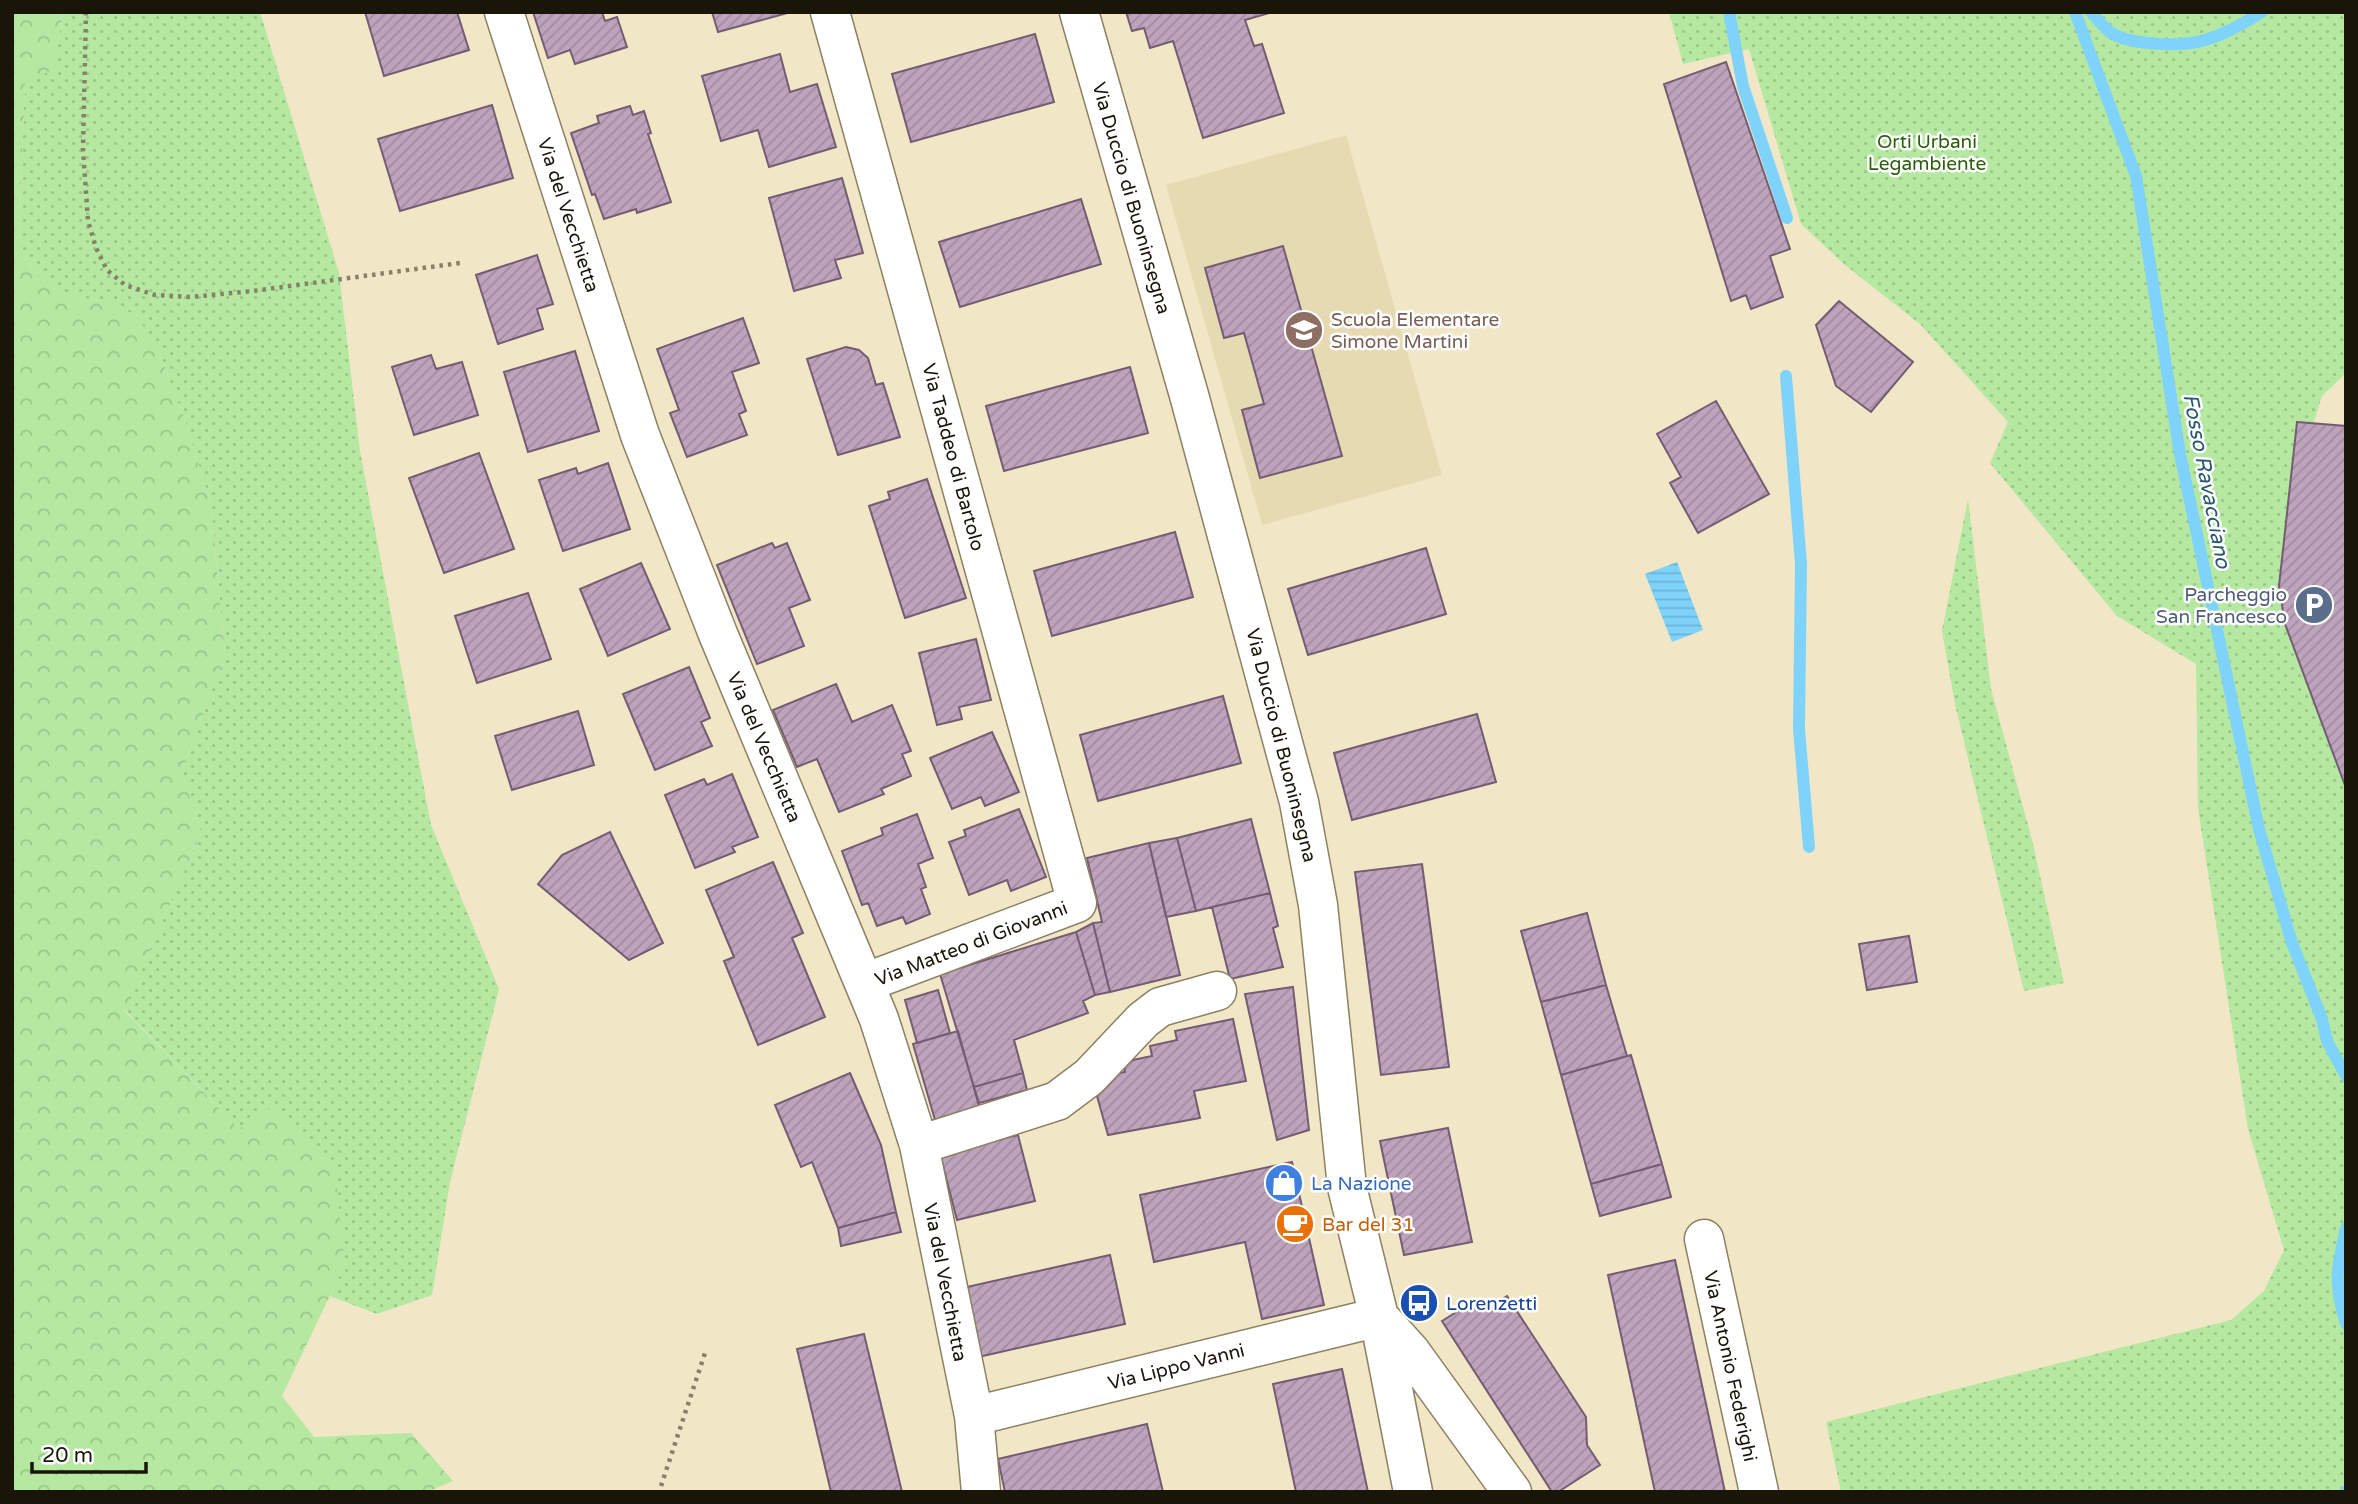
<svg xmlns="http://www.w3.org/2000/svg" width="2358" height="1504" viewBox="0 0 2358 1504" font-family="'Varela Round',sans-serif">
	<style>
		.built { fill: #e6dab3 }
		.grass { fill: url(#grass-dots) }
		.forest { fill: url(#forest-crowns) }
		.water { fill: url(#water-rules) }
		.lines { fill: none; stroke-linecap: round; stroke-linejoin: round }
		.stream { stroke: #7fd3fa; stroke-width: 12 }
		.building { fill: url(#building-hatch); stroke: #745d73; stroke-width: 2 }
		.minor-casing { stroke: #8b8163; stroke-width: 41 }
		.path { stroke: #88816a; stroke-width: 4.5; stroke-dasharray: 3.5 5; stroke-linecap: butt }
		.minor { stroke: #fff; stroke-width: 38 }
		.labels { text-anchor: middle; stroke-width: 5; stroke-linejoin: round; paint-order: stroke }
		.park-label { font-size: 19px; fill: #2b5f0d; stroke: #fff }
		.street-label { font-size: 19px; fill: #191509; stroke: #fff }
		.education-label { font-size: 19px; fill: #785e54; stroke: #fff; text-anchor: start }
		.service-label { font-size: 19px; fill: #4e5e75; stroke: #fff; text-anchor: end }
		.shop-label { font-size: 19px; fill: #366cbe; stroke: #fff; text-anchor: start }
		.food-label { font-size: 19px; fill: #c56008; stroke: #fff; text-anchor: start }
		.transit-label { font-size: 19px; fill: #164399; stroke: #fff; text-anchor: start }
		.water-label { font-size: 21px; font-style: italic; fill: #2a596d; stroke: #fff }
	</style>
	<defs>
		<pattern id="grass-dots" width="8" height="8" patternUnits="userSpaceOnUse" patternTransform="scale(1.75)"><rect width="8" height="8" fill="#b5e8a1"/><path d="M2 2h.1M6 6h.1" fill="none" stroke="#9bc689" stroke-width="1.8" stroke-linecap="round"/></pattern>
		<pattern id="forest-crowns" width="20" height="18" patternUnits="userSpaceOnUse" patternTransform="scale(1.75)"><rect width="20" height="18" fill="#b5e8a1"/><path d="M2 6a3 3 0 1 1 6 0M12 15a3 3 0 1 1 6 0" fill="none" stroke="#9bc689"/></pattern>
		<pattern id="water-rules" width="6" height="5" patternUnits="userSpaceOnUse" patternTransform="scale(1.75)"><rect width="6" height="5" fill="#7fd3fa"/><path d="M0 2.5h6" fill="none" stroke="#6db4d5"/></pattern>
		<pattern id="building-hatch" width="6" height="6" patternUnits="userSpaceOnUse" patternTransform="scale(1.75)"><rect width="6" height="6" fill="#bda3bb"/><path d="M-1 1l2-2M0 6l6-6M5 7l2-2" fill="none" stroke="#a28b9f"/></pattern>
	</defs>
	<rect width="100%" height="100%" fill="#f1e7c6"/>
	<path class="built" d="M1346,135l96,340 -180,50 -96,-340z"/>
	<path class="grass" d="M63,12h197l79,261 21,178 71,374 68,164 -49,193 -18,113 -55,19 -47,-18 15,-32 -106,-135 -115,-120 77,-176 -19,-61 43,-118 -14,-149 -24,-79 -28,-74 -24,-37 -27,-13 -43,-7 -15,-8 -17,-17 -14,-28 6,-161 28,-11z
		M1669,12h677v361l-24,23 -9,28 -28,200 61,164v704h-505l-15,-70 405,-102 33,-29 20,-41 -36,-121 -50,-321 -2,-144 -79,-48 -127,-153 18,-41 -88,-98 -75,-59 -44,-41 -52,-175 -66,15z
		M1968,499l23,190 41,151 32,143 -40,8 -69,-287 -13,-73z"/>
	<path class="forest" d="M12,12h51l-10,58 -28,12 -6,160 14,28 17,17 16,8 42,7 27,13 13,17 11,20 28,74 24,79 14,149 -43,118 19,61 -77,177 115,119 36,-24 59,57 11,102 -63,132 32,41 97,-4 42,48 -26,11h-415z"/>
	<path class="water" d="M1677,562l26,68 -31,12 -27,-68z"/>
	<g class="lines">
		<path class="stream" d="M1729,12l14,74 44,132
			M2075,12l61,164 44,278 79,375 33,114 30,76 5,22 19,35
			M2091,12c6,6 12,15 19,20 17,12 60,14 81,11 24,-3 50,-18 71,-31
			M1786,376l15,188 -2,165 10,118
			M2346,1228c-9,40 -13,55 0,96
			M2346,1492v-1"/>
	</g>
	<path class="building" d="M365,12h92l12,38 -85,26z
		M533,12h69l3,9 12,-4 10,30 -52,17 -5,-14 -22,8z
		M712,12h79l-73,20z
		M1126,12h147l-28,8 9,26 8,-2 22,69 -81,25 -30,-97 -23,7 -6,-20 -12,3z
		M1035,34l19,68 -143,40 -19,-68z
		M780,54l10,38 27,-8 19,63 -67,20 -11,-37 -37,11 -19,-65z
		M1726,62l64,187 -20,7 13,41 -32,12 -5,-14 -15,6 -67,-217z
		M492,105l21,73 -113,33 -22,-72z
		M630,106l3,9 11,-4 7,22 -3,1 23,68 -34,11 -1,-4 -32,10 -9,-25 -3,1 -21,-62 28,-10 -2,-7z
		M842,178l21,75 -28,7 6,18 -47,13 -25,-93z
		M1081,199l20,65 -141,43 -21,-65z
		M1283,246l59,210 -82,22 -18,-68 22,-6 -20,-71 -20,5 -19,-70z
		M537,255l16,49 -16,5 6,20 -45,15 -22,-69z
		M1839,301l74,61 -42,50 -35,-26 -20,-61z
		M743,318l16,45 -27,9 14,39 -7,3 8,21 -60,22 -17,-44 9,-3 -22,-61z
		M846,347l13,3 9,8 8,27 7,-2 17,54 -62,18 -31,-96z
		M575,351l24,80 -71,21 -24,-80z
		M431,355l5,14 26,-7 16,53 -64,20 -22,-68z
		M1130,367l18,66 -144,38 -18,-65z
		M1716,401l53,93 -71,39 -28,-50 11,-6 -24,-43z
		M2297,422l49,4v362l-61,-164 -6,-38z
		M479,453l35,96 -70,24 -35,-95z
		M608,463l22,66 -67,22 -24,-71 37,-12 2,6z
		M927,479l39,119 -61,20 -36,-112 21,-7 -2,-7z
		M1175,532l18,65 -141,39 -18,-65z
		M772,543l3,5 12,-5 23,57 -21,8 15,38 -47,18 -40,-99z
		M1426,548l20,66 -138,41 -20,-66z
		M641,563l29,66 -62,27 -28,-67z
		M528,593l23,66 -74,24 -22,-67z
		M976,639l15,61 -32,7 3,12 -25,6 -18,-72z
		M689,667l21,51 -9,4 11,24 -57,24 -32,-76z
		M836,684l16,38 40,-17 19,46 -9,3 9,22 -30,13 3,5 -45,18 -22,-53 -20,8 -24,-57z
		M1223,696l18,67 -143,38 -18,-66z
		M578,711l16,54 -82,25 -17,-54z
		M1477,714l19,68 -144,38 -18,-67z
		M992,732l27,60 -34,14 -4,-9 -29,12 -22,-51z
		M732,774l26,63 -26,10 3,5 -40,16 -30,-73 39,-16 3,6z
		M1019,809l27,68 -35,14 -4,-11 -38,15 -20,-53 17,-6 -2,-6z
		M917,814l16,44 -15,6 8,23 -5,2 9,25 -24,10 -3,-7 -26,9 -9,-23 -6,2 -20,-54 41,-16 -2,-7z
		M1251,819l19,74 -74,18 -19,-73z
		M610,832l53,111 -34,17 -91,-76 24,-29z
		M1177,838l19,73 -30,6 -17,-74z
		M1149,843l31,132 -70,17 -17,-69 9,-1 -15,-64z
		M773,862l30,71 -11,5 33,79 -67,28 -34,-84 10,-4 -28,-67z
		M1422,864l27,203 -68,8 -26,-203z
		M1270,893l8,33 -5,2 10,39 -53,12 -18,-72z
		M1587,913l19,72 -65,17 -20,-71z
		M1093,923l17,69 -15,3 -19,-63z
		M1076,932l19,63 -12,6 5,12 -74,27 9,33 -49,14 -34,-113z
		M1909,936l8,46 -50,8 -8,-46z
		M1606,985l21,71 -66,19 -20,-73z
		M1293,987l16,143 -32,10 -32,-146z
		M938,990l12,43 -33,10 -12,-43z
		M1233,1019l13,62 -52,10 6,27 -92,17 -13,-46 10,-13 20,-4 -2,-10 29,-6 -2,-10 27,-6 -2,-9z
		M958,1031l21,75 -44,14 -22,-76z
		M1631,1055l31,109 -71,20 -30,-109z
		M850,1073l31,72 15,67 -58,16 -26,-66 -11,5 -26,-62z
		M1023,1073l4,17 -48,13 -5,-16z
		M1448,1128l24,114 -68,13 -24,-114z
		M1018,1135l17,66 -78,19 -17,-66z
		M1292,1162l32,143 -62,14 -17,-77 -91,20 -14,-67z
		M1662,1164l9,33 -71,19 -9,-32z
		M896,1212l5,20 -60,14 -3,-18z
		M1110,1255l15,69 -151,34 -16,-69z
		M1675,1260l50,232h-70l-47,-217z
		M1507,1296l79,121 1,28 13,20 -42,27h-6l-110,-171 32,-20 7,11z
		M864,1334l38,158h-71l-34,-143z
		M1342,1369l26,123h-72l-23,-108z
		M1147,1424l16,68h-158l-7,-33z"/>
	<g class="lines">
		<g class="minor-casing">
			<path id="minor" d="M504,12l136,423 78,199 146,349 15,36 40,126 55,271 7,76
				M830,12l247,891 -213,80
				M1079,12l110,383 110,407 19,103 29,282 32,130 34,175
				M919,1145l138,-44 32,-24 54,-57 17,-13 57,-16
				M1704,1239l55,253
				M1380,1318l30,33 102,141
				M974,1416l405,-99"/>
		</g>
		<path class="path" d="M86,12l-3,137 5,72 8,27 11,22 18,15 30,10 35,2 63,-6 207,-28
			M661,1486l45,-136"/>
		<use href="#minor" class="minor"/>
	</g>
	<defs>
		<g id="school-disc" transform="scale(2.0125)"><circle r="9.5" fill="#8d6e63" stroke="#fff"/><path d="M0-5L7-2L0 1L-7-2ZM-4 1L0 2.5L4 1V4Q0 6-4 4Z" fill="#fff"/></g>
		<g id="parking-disc" transform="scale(2.0125)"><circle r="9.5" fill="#5c6f8a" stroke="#fff"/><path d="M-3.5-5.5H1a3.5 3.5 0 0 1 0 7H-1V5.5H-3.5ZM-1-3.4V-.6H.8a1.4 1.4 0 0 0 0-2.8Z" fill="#fff"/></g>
		<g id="shop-disc" transform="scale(2.0125)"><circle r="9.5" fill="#3f7fe0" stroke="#fff"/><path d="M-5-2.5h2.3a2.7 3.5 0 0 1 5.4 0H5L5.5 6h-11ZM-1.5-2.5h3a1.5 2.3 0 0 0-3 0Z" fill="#fff"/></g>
		<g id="cafe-disc" transform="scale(2.0125)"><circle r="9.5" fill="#e8710a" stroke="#fff"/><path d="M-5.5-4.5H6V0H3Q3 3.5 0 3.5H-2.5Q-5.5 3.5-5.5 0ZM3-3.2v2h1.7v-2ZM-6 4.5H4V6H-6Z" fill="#fff"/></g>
		<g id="bus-disc" transform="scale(2.0125)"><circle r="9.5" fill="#1a4fb4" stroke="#fff"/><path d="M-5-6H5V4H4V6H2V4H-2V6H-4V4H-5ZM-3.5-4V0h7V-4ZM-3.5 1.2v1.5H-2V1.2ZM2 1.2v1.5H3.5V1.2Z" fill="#fff"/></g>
	</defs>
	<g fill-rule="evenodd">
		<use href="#school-disc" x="1304" y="330"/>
		<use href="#parking-disc" x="2314" y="605"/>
		<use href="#shop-disc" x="1284" y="1183"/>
		<use href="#cafe-disc" x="1295" y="1224"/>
		<use href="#bus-disc" x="1419" y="1303"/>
	</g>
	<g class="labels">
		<g class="park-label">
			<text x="1927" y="148">Orti Urbani<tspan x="1927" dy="22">Legambiente</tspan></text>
		</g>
		<g class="street-label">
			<text transform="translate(1132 198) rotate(74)" y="7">Via Duccio di Buoninsegna</text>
			<text transform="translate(569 215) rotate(72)" y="7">Via del Vecchietta</text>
			<text transform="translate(954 457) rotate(75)" y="7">Via Taddeo di Bartolo</text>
			<text transform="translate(1282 745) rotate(76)" y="7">Via Duccio di Buoninsegna</text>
			<text transform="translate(765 747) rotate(67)" y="7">Via del Vecchietta</text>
			<text transform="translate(971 943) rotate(-21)" y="7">Via Matteo di Giovanni</text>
			<text transform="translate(946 1282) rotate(79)" y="7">Via del Vecchietta</text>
			<text transform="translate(1176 1366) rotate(-14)" y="7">Via Lippo Vanni</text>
			<text transform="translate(1731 1366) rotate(78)" y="7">Via Antonio Federighi</text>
		</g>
		<g class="education-label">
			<text x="1331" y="326">Scuola Elementare<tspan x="1331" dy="22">Simone Martini</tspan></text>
		</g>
		<g class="service-label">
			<text x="2287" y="601">Parcheggio<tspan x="2287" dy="22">San Francesco</tspan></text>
		</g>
		<g class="shop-label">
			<text x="1311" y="1190">La Nazione</text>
		</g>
		<g class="food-label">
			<text x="1322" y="1231">Bar del 31</text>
		</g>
		<g class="transit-label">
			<text x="1446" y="1310">Lorenzetti</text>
		</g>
		<g class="water-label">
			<text transform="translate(2207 481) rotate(79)" y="7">Fosso Ravacciano</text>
		</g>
	</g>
	<rect width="2358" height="1504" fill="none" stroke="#191509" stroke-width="28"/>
	<path d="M32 1462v10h114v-10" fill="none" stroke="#191509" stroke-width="3.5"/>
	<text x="42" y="1462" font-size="21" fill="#191509" stroke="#ffffff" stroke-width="5" paint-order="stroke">20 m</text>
</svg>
